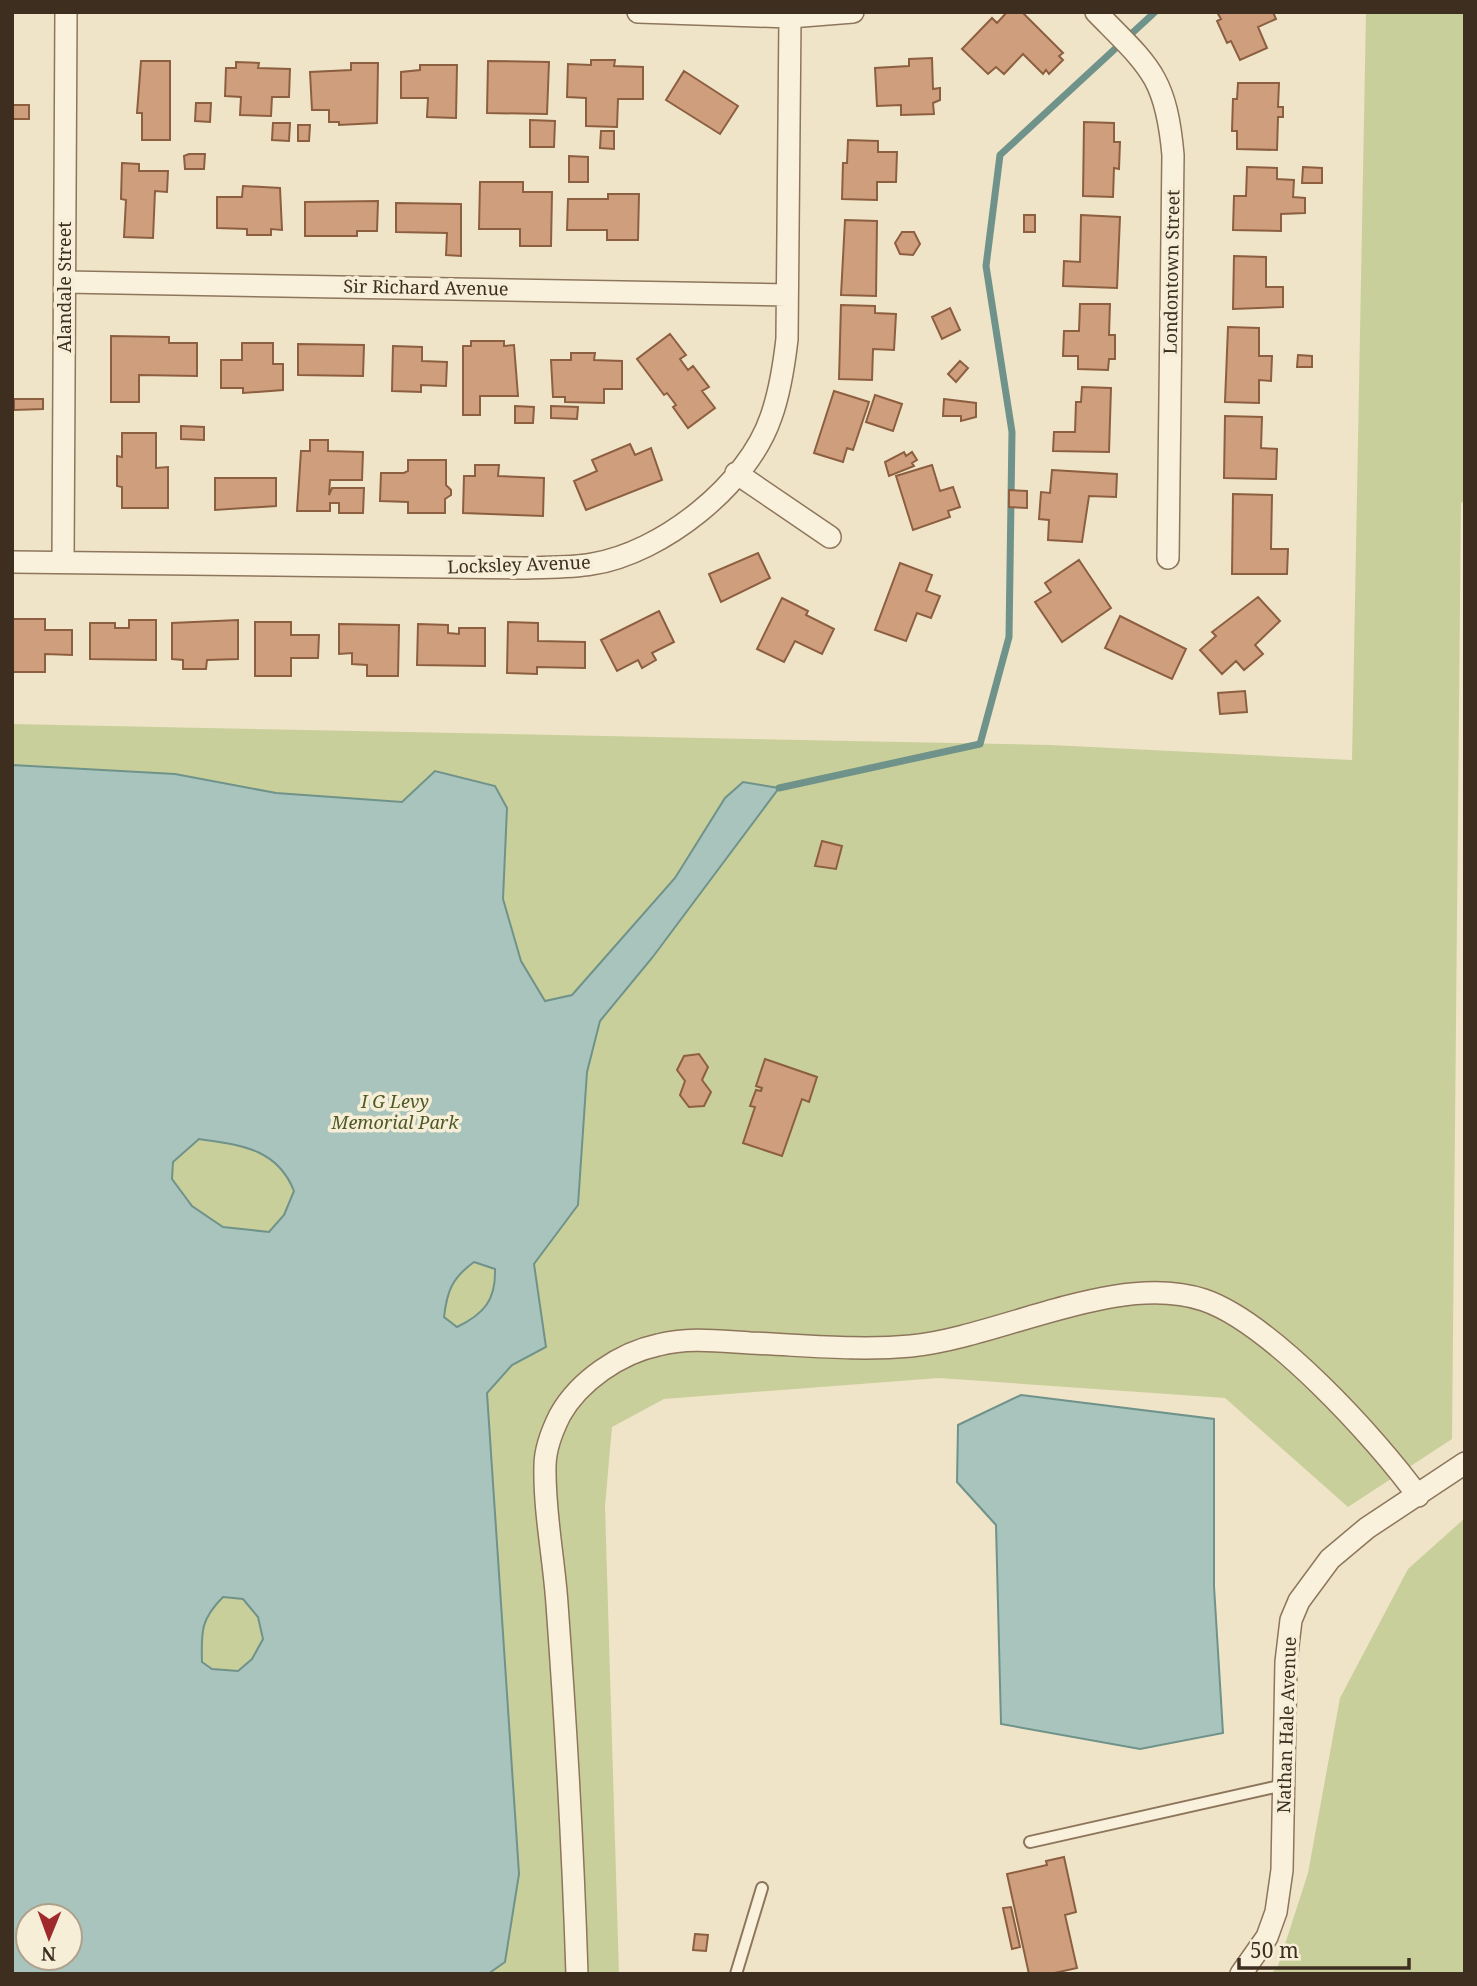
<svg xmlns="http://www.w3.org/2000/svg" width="1477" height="1986" viewBox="0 0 1477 1986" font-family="'Noto Serif',serif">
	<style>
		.green { fill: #c9cf9b; fill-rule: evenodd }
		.water { fill: #a9c4bc; stroke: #6f938a; stroke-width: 2; fill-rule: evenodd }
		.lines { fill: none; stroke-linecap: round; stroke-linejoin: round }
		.stream { stroke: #6f938a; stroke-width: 7 }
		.building { fill: #cf9f7d; stroke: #8d5f41; stroke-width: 2 }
		.lane-casing { stroke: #8d765c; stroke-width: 14 }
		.street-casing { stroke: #8d765c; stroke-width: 24 }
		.lane { stroke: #faf1dc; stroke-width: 10 }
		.street { stroke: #faf1dc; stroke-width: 21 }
		.labels { text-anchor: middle; stroke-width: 7; stroke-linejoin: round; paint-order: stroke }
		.street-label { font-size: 18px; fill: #3d2e20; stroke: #f7eed8 }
		.park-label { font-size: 18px; font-style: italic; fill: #4d5a26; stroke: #f7eed8 }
	</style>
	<rect width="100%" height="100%" fill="#f0e4c8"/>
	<path class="green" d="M1366,12h99v489l-4,2 -9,936 -104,68 -123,-109 -286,-20 -275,21 -52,28 -7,79 14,468h-607v-1250l1039,21 301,15zM28,1916h42v42h-42z
		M1465,1518v456h-194l7,-8 30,-93 32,-175 68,-129z"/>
	<path class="water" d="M12,765l163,9 101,19 126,9 33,-31 60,15 12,22 -4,91 18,62 24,40 27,-6 103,-117 50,-80 18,-16 36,6 -127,170 -52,63 -13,51 -9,133 -44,59 12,83 -34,18 -25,28 32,481 -14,88 -17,12h-476zM199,1139c41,6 78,9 95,52l-10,24 -15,17 -46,-5 -31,-21 -20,-27 1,-17zM474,1262l21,7c1,31 -11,45 -38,58l-13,-10c3,-26 8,-39 30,-55zM223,1597l20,2 15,18 5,22 -11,20 -14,12 -26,-2 -10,-7c-1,-31 -1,-43 21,-65zM28,1916h42v42h-42z
		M1021,1395l193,24v167l9,147 -83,16 -139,-25 -5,-199 -39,-43 1,-57z"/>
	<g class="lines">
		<path class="stream" d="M779,788l201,-44 29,-107 3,-205 -26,-166 14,-111 155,-143"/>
	</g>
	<path class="building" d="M1007,12h15l41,41 -4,3 4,4 -14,14 -3,-4 -3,4 -20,-20 -19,20 -8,-7 -8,7 -26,-25 30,-31 5,5z
		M1217,12h56l3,7 -18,8 9,21 -27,12 -9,-19 -4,2 -10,-22 4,-2z
		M932,58l1,31 7,-1v12l-7,3 1,11 -33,1v-10l-24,1 -2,-38 34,-2v-7z
		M591,60h24l-1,6 29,1v32h-25l-1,28 -31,-1v-28l-19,-1 1,-33 23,1z
		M141,61h29v79h-28v-27h-5z
		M488,61l61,1 -2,52 -60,-1z
		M236,62l23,1 -1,5 32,1 -1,28h-17l-1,19 -31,-1 1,-18 -16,-1 1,-28h10z
		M351,63h27l-1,60 -38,2v-3h-10v-12h-17l-2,-38 41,-2z
		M420,65h37l-1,53 -29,-1 1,-19h-27v-26l19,-2z
		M684,71l54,35 -18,28 -54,-34z
		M1238,83h41l-1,24h5v10h-5l-1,33 -40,-1v-18h-5l1,-32h4z
		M196,103h15l-1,19 -15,-1z
		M12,105h17v14h-17z
		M530,120l25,1 -1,26h-24z
		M1084,122l30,1v19h6l-1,27 -5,-1 -1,29 -30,-1z
		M273,123h17l-1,18 -17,-1z
		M298,125h12l-1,16h-11z
		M601,131h13v18l-14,-1z
		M848,140l30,1v11h19l-1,30h-19v18l-35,-1 1,-36h4z
		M189,154h16l-1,15h-19l-1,-13z
		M569,156l19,1v25h-19z
		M122,163l17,1v7h29l-1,21 -12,-1 -2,47 -29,-1 2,-37 -5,-1z
		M1247,167l30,1v11l17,1 -1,17 12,1v15l-24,1v17l-48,-1 1,-34h12z
		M1303,167l19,1v15h-20z
		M480,182h43v10h29l-1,54h-31v-17h-41z
		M243,186l37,2 2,42 -11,-1v6h-24v-6l-30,-1v-31h25z
		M608,194h31l-1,46h-31v-10h-40l1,-31h40z
		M378,201l-1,30h-20v5h-52v-34z
		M396,203l65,1v52l-15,-1 1,-22 -51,-1z
		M1024,215h11v17h-11z
		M1081,215l39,2 -3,71 -54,-2 1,-25 16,1z
		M845,220l32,1 -1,75 -35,-1z
		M902,232h12l6,12 -7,11 -13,-1 -5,-11z
		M1234,256l32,1v30h17v20l-50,2z
		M1080,304h30l-1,31h6v24h-6l-1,11 -30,-1v-13h-15l1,-25h15z
		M841,305l34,1v7l21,1 -2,36 -21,-1 -1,31 -33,-1z
		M950,308l10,22 -18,9 -10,-22z
		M1228,327l31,1v28h13l-1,25 -12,-1v23l-34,-1z
		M670,334l16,21 -6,4 8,11 5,-4 16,21 -7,4 13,17 -27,20 -15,-21 3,-2 -9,-12 -3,2 -27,-36z
		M111,336l58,1v6h28v33l-58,-1v27h-28z
		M471,341h33v5l10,-1 4,51h-38v19h-17v-69h8z
		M242,343h31v21h10v26l-40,3v-5h-22v-28h21z
		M298,344l66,1 -1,31 -65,-1z
		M393,346l29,1v14l25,1 -1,24 -25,-1v7l-29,-1z
		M571,353h24l-1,7 28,1v28h-18v14l-39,-1v-5h-12l-2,-37h20z
		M1298,355l14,1v11h-15z
		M960,361l8,7 -12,14 -8,-8z
		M1082,387l29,1 -2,64 -56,-1 1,-19h21l1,-30h5z
		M834,391l35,11 -16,48 -6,-2 -4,14 -29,-9z
		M875,395l27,9 -9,27 -27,-9z
		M14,399h29v10l-29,1z
		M944,399l32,4v14l-15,4v-5h-18z
		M515,406l19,1 -1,16h-18z
		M551,406l27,1 -1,12 -26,-1z
		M1225,416l37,1 -1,31 16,1 -1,30 -52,-1z
		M181,426l23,1v13l-23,-1z
		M122,433h34v35l12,-1v41h-46v-21l-5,-1v-30l5,1z
		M310,440h18v11l35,1 -1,28h-32l-1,15 3,-7h32l-1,25h-24v-10h-9v8h-33l4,-60h9z
		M630,444l5,11 16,-7 11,32 -76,30 -12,-29 23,-10 -5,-11z
		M904,452l2,4 6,-4 5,8 -5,3 2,3 -25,10 -4,-14z
		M408,460h38v25l5,5v5l-6,4v14h-37v-11l-28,-1 1,-28h23l4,-2z
		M475,465h24l-1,11 46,2 -1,38 -80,-3 1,-37h11z
		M932,465l8,26 13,-4 7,20 -12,4 2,6 -37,13 -17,-54z
		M1052,470l65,4 -1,23 -27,-1 -7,46 -34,-2 1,-20 -10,-1 2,-27 9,1z
		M215,478h61v28l-61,4z
		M1009,490l18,1v17l-18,-1z
		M1233,494l39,1 -1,54h17l-1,25h-55z
		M758,553l12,25 -49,24 -12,-28z
		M1079,560l32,48 -49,34 -27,-40 16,-10 -6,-9z
		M900,563l32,12 -6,16 14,5 -9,22 -14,-5 -11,28 -31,-11z
		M1258,597l22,24 -25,24 8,9 -19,16 -8,-9 -14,13 -22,-24 16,-14 -4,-4z
		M782,598l26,13 -2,4 28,14 -12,25 -27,-13 -11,21 -27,-13z
		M659,611l15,31 -22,11 4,7 -14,8 -4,-8 -21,11 -16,-31z
		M1120,616l66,33 -14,30 -67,-31z
		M12,619h33v11h27v25l-27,-1v18h-33z
		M129,620h27v40l-66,-1v-36h25v5h14z
		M238,620v39l-31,1 -1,9h-23v-9l-11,-1v-36z
		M255,622h36v13h28l-1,23h-27v18h-36z
		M508,622l30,1v18l47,1v26l-48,-1v7l-30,-1z
		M339,624l60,1 -1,51h-31v-11l-15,-1v-11l-13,1z
		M418,624l30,1v8l11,1v-6h26v38l-68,-1z
		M1245,691l2,21 -27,2 -2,-21z
		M822,841l20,5 -6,23 -21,-3z
		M699,1054l9,13 -6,13 9,12 -7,14 -15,1 -9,-12 5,-14 -8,-11 7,-14z
		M765,1059l52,18 -8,25 -7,-3 -20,57 -39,-13 12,-36 -5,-1 6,-16 5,1 1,-3 -6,-2z
		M1064,1857l12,55 -11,3 12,53 -27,6h-21l-22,-100 40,-9 -1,-4z
		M1011,1907l9,40 -8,2 -9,-41z
		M695,1934l13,1 -2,16 -13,-1z"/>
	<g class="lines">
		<g class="lane-casing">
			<path id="lane" d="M1030,1842l254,-57
				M736,1974l26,-86"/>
		</g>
		<g class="street-casing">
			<path id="street" d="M638,12l152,5 63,-5
				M1096,12c53,54 70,64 77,143l-5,403
				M65,282l722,13
				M736,473l94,64
				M12,562l511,6c22,-1 47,0 69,-4 70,-11 156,-79 179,-147 9,-25 13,-52 16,-78l3,-322
				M63,562l3,-550
				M577,1974c-4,-123 -11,-247 -20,-370 -3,-45 -13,-92 -12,-138 0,-18 7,-35 15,-51 19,-34 60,-62 98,-70 30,-8 60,-4 92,-2 53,2 107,8 161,3 90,-9 206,-75 293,-46 67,23 172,138 214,196
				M1241,1974l26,-37 9,-25 6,-42 4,-208 5,-42 8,-19 31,-42 37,-31 98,-65"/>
		</g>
		<use href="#lane" class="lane"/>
		<use href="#street" class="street"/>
	</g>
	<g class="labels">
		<g class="street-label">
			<text transform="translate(1172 272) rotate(-89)" y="6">Londontown Street</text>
			<text transform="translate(65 287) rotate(-90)" y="6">Alandale Street</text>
			<text transform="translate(426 288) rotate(1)" y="6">Sir Richard Avenue</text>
			<text transform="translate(519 565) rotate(-2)" y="6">Locksley Avenue</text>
			<text transform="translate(1287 1725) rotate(-88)" y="6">Nathan Hale Avenue</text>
		</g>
		<g class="park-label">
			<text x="395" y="1108">I G Levy<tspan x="395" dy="21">Memorial Park</tspan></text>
		</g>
	</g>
	<rect width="1477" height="1986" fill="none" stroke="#3d2e20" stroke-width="28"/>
	<g transform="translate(49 1937) rotate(181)"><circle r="33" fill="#f7eed8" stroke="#ada18e" stroke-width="2"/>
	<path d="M0-5L12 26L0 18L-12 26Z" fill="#9e2a2b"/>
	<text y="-10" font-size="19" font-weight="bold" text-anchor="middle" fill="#3d2e20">N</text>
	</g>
	<path d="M1239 1958v10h170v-10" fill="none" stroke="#3d2e20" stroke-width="3.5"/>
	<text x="1250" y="1958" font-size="21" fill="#3d2e20" stroke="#f7eed8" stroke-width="5" paint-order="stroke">50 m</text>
</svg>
